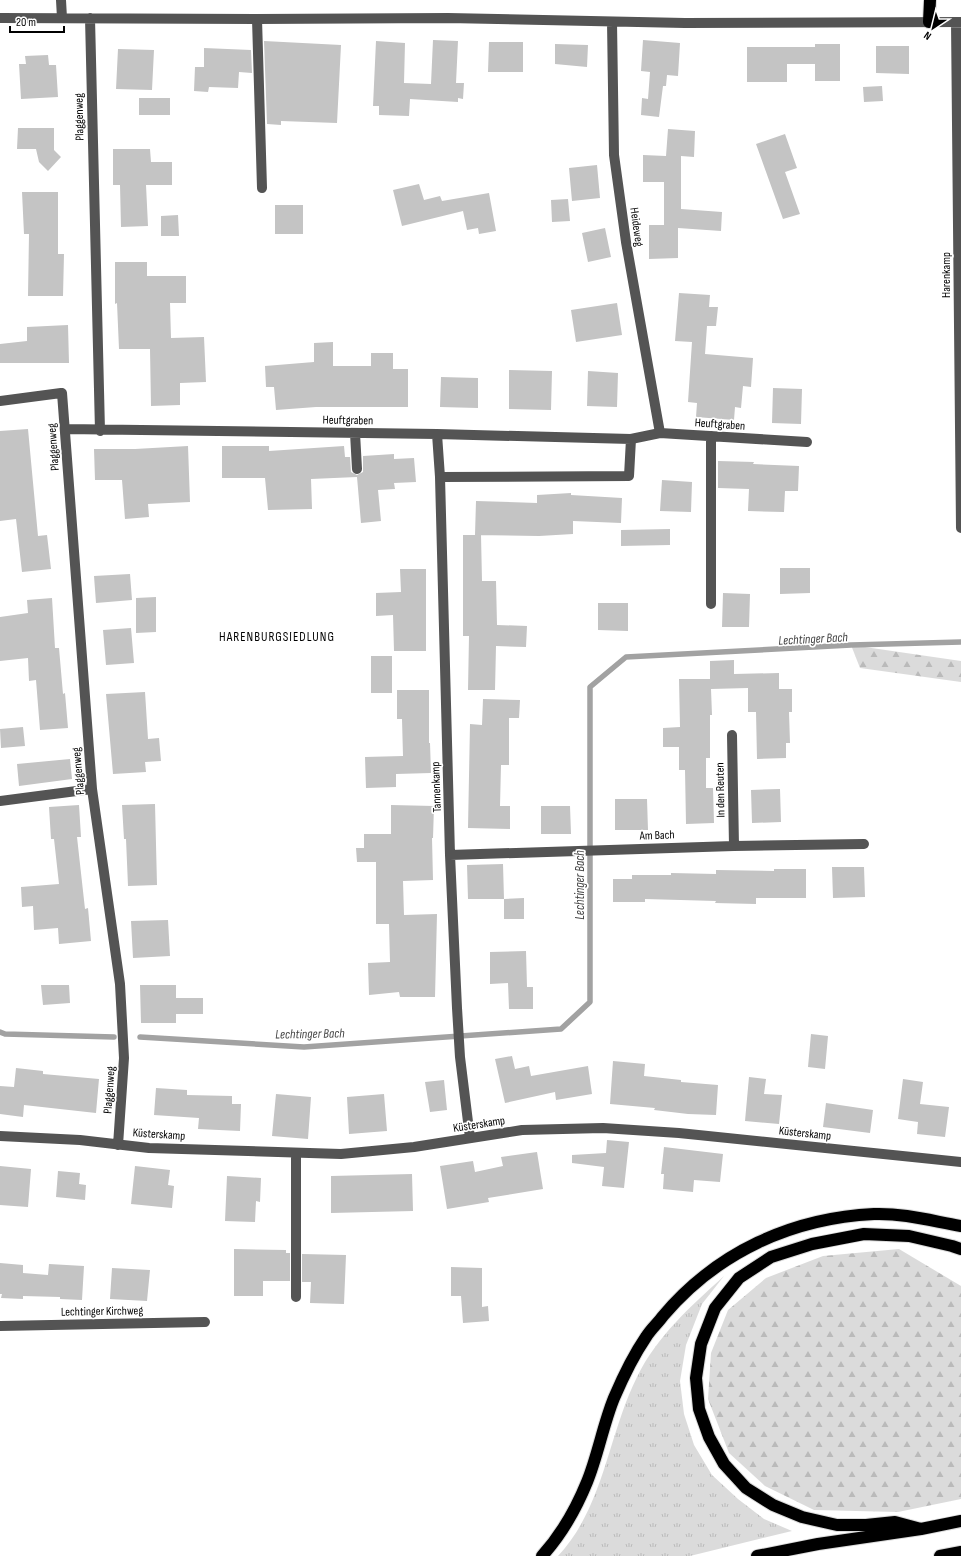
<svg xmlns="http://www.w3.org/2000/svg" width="961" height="1556" viewBox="0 0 961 1556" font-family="'Sofia Sans Condensed',sans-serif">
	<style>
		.grass { fill: url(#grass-tufts) }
		.forest { fill: url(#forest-firs) }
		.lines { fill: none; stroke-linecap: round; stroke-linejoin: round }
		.stream { stroke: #a2a2a2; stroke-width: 5.5 }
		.building { fill: #c4c4c4 }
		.highway-casing { stroke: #dbdbdb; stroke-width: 14 }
		.minor { stroke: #545454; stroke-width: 10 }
		.highway { stroke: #000; stroke-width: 12 }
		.labels { text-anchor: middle; stroke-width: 3.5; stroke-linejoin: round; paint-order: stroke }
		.street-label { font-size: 12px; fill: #000; stroke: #fff }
		.neighbourhood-label { font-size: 13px; letter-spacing: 1px; fill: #000; stroke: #fff }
		.water-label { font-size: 13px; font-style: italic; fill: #434343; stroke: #fff }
	</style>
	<defs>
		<pattern id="grass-tufts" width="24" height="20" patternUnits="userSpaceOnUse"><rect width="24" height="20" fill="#dbdbdb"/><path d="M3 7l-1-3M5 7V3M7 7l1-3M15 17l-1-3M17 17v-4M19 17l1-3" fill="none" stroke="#bababa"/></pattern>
		<pattern id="forest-firs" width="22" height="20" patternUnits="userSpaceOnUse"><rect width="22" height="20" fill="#dbdbdb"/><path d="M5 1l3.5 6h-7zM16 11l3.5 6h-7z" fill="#bababa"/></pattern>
	</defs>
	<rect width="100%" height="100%" fill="#fff"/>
	<path class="grass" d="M724,1276l-22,28 -16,41 -6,36 4,33 10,31 18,30 26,24 26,20 28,12 -102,25h-132c46,-49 50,-121 79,-179 20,-41 54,-71 87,-101z"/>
	<path class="forest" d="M851,645l110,16v21l-101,-14z
		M899,1249l62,37v213l-63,13 -84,-2 -49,-24 -36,-33 -21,-54 3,-46 17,-43 38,-32 57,-22z"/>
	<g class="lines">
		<path class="stream" d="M0,1032l5,2 109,3
			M140,1037l164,10 257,-18 29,-27v-315l36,-30 225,-12 110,-3"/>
	</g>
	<path class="building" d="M433,40l25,1 -2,42h8l-1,16 -5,-1v4l-48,-3 -1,17 -30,-1v-9h-6l3,-65 29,2 -1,40 27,1z
		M643,40l37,3 -2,33 -11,-1 -1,11h-3l-4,31 -18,-2 1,-17 6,1 2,-27 -9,-1z
		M264,41l77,4 -4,78 -56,-2v4l-14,-1z
		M489,42h34v30h-35z
		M555,44l33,1 -1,22 -32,-3z
		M815,44h25v37h-25v-17h-28v18h-40v-35h68z
		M876,46h33v28l-33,-1z
		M204,48l47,2 1,23 -13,-1 -1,16 -29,-1 -1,5 -14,-1 1,-24h9z
		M118,49l36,1 -2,40 -36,-1z
		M48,55l1,10h7l2,32 -37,2 -2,-35h7l-1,-8z
		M882,86l1,15 -19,1 -1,-15z
		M139,98h31v17h-31z
		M18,128h36v22l7,7 -13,14 -9,-9 -3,-13h-19z
		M668,129l27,2 -1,26 -13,-1v53l41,3 -1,19 -43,-3v30l-29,1v-34h15v-43h-21v-27l23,1z
		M785,134l12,34 -12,4 15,42 -17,5 -27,-75z
		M113,149h37l1,13h21v23h-26l2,41 -27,1 -1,-42h-7z
		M597,165l3,33 -28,3 -3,-33z
		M419,184l5,16 16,-4 2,5 47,-8 7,38 -17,3 -1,-6 -11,2 -4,-19 -61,15 -9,-36z
		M22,192h36v62h6l-1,42h-35l1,-62h-5z
		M568,199l2,22 -18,1 -1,-22z
		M275,205h28v29h-28z
		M178,215l1,21h-18v-20z
		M605,228l6,29 -23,5 -6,-29z
		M115,262h32v14h39v27h-16l1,35 33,-1 2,45 -26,1v22l-29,1 -1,-57h-31l-2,-46 -2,1z
		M679,293l31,2 -1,12h9l-2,19h-9l-2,28 48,4 -2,29 -8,-1 -2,22 -6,-1 -1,13 -38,-3 1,-14 -9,-1 4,-60 -17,-1z
		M617,303l5,32 -46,7 -5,-32z
		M68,325l1,38h-69v-19l27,-3v-14z
		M333,342v24h38v-13h22v16h15v38h-92l-40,3 -2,-23h-8l-1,-21 49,-4v-19z
		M509,370l43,1 -1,39 -42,-1z
		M588,371l30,2 -1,34 -30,-1z
		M441,377l37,1v30l-38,-1z
		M773,388l29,1 -1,35 -29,-1z
		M28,429l10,107 9,-1 4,34 -29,3 -6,-53 -16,2v-90z
		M188,446l2,56 -42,2 1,13 -24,2 -3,-39h-27l-1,-31h41z
		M222,446h47v5l75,-5 1,11h5l1,15 6,3 6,-3v-16l31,-2v5l20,-1 2,24 -22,1 1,6 -17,1 3,31 -20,2 -4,-46 -46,2 1,30 -44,1 -3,-32h-43z
		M718,461l36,1 -1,2 46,2 -1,25h-13l-1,21 -36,-1 1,-22 -31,-1z
		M662,480l30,2 -1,30 -31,-1z
		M571,493v2l51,3 -1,25 -48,-2v13l-34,2 -64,-1 1,-34 61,2v-8z
		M670,529v16l-49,1v-16z
		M463,535h18l1,46h14l1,44 30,1 -1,21 -30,-1 -1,44h-27l1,-54h-6z
		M780,568h30v25l-30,1z
		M400,569h26v82h-32l-1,-36 -17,1v-23l25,-1z
		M130,574l2,26 -36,3 -2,-27z
		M723,593l27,1 -1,33h-27z
		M156,597v35l-20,1v-35z
		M52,598l3,50h4l4,46 2,-1 3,35 -28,2 -4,-50 -7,1 -1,-23 -28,3v-44l28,-4 -1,-13z
		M598,603h30v28l-30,-1z
		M131,628l3,35 -28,2 -3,-35z
		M371,656h21v37h-21z
		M734,660v14l45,-1v16h13v23h-3l1,31h-4v15l-29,1 -1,-47h-8v-24l-37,1 1,26h-2v43h-4v30h7l1,35 -28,1 -1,-54h-6v-23h-16v-19l17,-1 -1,-48h31v6v-24z
		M397,690h32v53h1l1,30 -35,1v13l-30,1 -1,-31 38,-1 -1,-37h-5z
		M145,692l3,47 11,-1 2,23 -16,1 1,10 -33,2 -7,-80z
		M483,699l37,1 -1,18h-10v47h-8l-1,41h10v23l-42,-1 2,-104 12,1z
		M23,727l2,19 -24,2 -1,-19z
		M70,759l2,20 -53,7 -2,-22z
		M780,789l1,33 -29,1 -1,-33z
		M615,799h32l1,31h-33z
		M155,804l2,81 -29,1 -2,-47h-2l-2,-34z
		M79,805l2,32h-4l8,72 3,-1 3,33 -32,3 -1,-16 -24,2 -1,-24 -11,1 -1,-20 38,-3 -5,-45h-3l-2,-32z
		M391,805l43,1 -1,32h-1l1,42 -30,1 1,34 33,-1 -2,83h-35l-1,-5 -30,3 -1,-32 22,-1 -1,-38h-13v-62h-19l-1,-14h8v-14h27z
		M541,806h29l1,28h-30z
		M503,864l1,35h-36l-1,-34z
		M832,867h32l1,30 -32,1z
		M774,869h32v29h-50v6l-41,-1 1,-2 -71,-2v3h-32v-23h19v-4h39v-2l45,1v-4l58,1z
		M524,898v21h-20v-20z
		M168,920l2,36 -37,2 -2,-37z
		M526,951l1,36h6v22h-24l-1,-26 -18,1v-32z
		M41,985h28l1,18 -27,2z
		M140,985h36v13h27v16h-27v9h-35z
		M811,1034l17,2 -3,33 -17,-2z
		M512,1056l3,13 14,-3 2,10 57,-10 4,28 -36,6 -1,-8 -50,11 -10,-44z
		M613,1061l32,3 -1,12 37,4v2l37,3 -2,30 -28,-1 -34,-4 1,-2 -45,-4z
		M16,1068l27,3v3l56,5 -3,34 -72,-8 -1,12 -23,-3v-28l14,1z
		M749,1077l17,2 -2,15 18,1 -3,29 -34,-3z
		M903,1079l20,3 -3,22 29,3 -4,30 -28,-3 1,-12 -20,-3z
		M444,1080l3,30 -17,2 -5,-30z
		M156,1088l31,2v5l45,1v8h9l-1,27 -42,-2 1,-11 -45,-3z
		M276,1094l35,3 -3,42 -36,-3z
		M384,1094l3,37 -38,3 -2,-37z
		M826,1103l47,7 -3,23 -47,-6z
		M607,1140l22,2 -5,46 -22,-2 2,-19 -32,-4v-8l34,-2z
		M664,1147l59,7 -3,28 -26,-2 -1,12 -30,-3 1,-15h-3z
		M537,1152l6,37 -55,9 1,4 -42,7 -7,-43 33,-5 2,11 28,-6 -2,-9z
		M0,1166l31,3 -3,38 -28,-2z
		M135,1166l35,4 -2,15 6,1 -2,22 -41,-4z
		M58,1171l22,2 -1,11 7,1 -1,15 -29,-3z
		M412,1174l1,37 -82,2v-37z
		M227,1176l34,2 -1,24 -4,-1 -1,21 -30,-1z
		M234,1249l52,1v3h4v28h-27v15h-29z
		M302,1254l44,1 -2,49 -34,-1 1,-21h-9z
		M0,1263l23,2v8l25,2 1,-11 35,2 -2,34 -22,-1v-2l-37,-1v3l-22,-1 1,-4h-2z
		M451,1267l31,1v39l6,-1 1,15 -26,2 -2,-27h-10z
		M112,1268l38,2 -3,31 -37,-2z"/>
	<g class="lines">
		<g class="highway-casing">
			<path id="highway" d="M929,22l1,-22
				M921,1529l-26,-7 -29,3h-29l-35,-8 -29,-12 -27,-17 -22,-24 -15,-27 -10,-28 -3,-31 5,-34 14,-36 24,-30 32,-21 41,-13 52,-10 45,2 43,10 9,3
				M542,1556c20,-22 34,-47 45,-74 11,-27 16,-57 27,-84 9,-21 19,-42 32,-61 5,-8 12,-14 17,-21 54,-64 129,-98 211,-102 30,-1 58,7 87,12
				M757,1556l61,-12 103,-15 40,-8
				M940,1556l21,-4"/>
		</g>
		<path class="minor" d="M61,0l1,18
			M0,18l257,1 191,-1 237,5 276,-1
			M90,18l10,413
			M257,19l5,169
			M612,22l2,133 12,87 34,191
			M956,22l5,506
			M62,393l30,396 28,195 4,74 -6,87
			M0,401l61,-8
			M65,429l372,5 194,5 29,-6 147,9
			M355,433l2,36
			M437,434l3,43 10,378 7,153 3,49 10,81
			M440,477l189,-1 2,-37
			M711,604v-168
			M732,735l2,111
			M0,801l92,-12
			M450,855l284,-9 130,-2
			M0,1136l80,4 69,8 192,6 73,-7 108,-17 81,-2 76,5 282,29
			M296,1297v-144
			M0,1326l205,-4"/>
		<use href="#highway" class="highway"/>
	</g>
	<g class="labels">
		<g class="street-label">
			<text transform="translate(79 117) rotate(-91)" y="4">Plaggenweg</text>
			<text transform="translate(637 227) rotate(82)" y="4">Heideweg</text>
			<text transform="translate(946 275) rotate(-90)" y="4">Harenkamp</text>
			<text transform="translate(348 420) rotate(1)" y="4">Heuftgraben</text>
			<text transform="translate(720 424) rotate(4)" y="4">Heuftgraben</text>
			<text transform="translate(53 447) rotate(-94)" y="4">Plaggenweg</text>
			<text transform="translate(78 771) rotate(-95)" y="4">Plaggenweg</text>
			<text transform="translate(436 787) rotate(-92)" y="4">Tannenkamp</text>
			<text transform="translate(720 790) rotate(-91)" y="4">In den Reuten</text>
			<text transform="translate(657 835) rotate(-2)" y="4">Am Bach</text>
			<text transform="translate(109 1090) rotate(-86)" y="4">Plaggenweg</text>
			<text transform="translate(479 1124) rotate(-9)" y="4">Küsterskamp</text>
			<text transform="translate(805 1133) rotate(6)" y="4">Küsterskamp</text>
			<text transform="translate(159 1134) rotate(4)" y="4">Küsterskamp</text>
			<text transform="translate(102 1311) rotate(-1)" y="4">Lechtinger Kirchweg</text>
		</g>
		<g class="neighbourhood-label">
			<text x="277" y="641">HARENBURGSIEDLUNG</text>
		</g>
		<g class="water-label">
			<text transform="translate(813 638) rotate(-3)" y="5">Lechtinger Bach</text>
			<text transform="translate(579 885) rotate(-90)" y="5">Lechtinger Bach</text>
			<text transform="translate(310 1033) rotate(-1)" y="5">Lechtinger Bach</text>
		</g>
	</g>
	<g transform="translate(933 28) rotate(215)" stroke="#ffffff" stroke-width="3" paint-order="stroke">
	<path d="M0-3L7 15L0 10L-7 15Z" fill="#000000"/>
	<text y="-6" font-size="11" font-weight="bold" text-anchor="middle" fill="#000000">N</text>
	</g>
	<path d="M10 26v6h54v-6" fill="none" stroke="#000000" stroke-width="2"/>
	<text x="16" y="26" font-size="12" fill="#000000" stroke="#ffffff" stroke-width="3" paint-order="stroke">20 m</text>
</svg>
